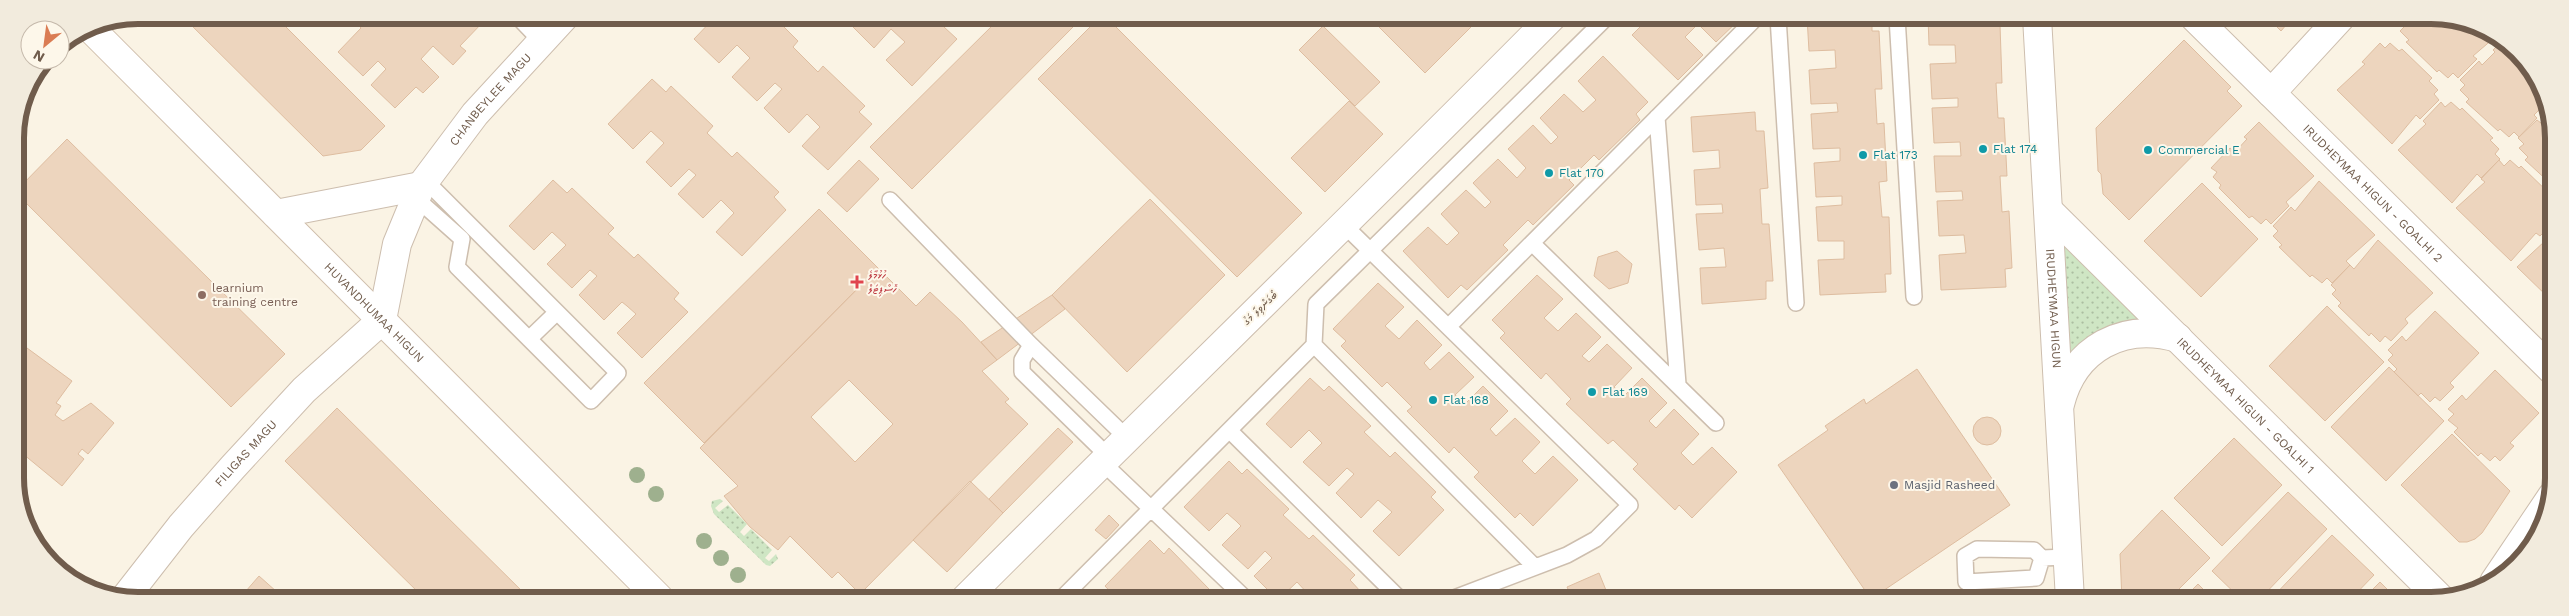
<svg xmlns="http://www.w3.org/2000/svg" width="2569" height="616" viewBox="0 0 2569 616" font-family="'Work Sans','Noto Sans Thaana',sans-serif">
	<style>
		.grass { fill: url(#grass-dots) }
		.building { fill: #edd5be; stroke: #debda0; fill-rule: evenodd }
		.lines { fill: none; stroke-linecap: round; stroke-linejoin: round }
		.lane-casing { stroke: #cdbeae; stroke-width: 18 }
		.street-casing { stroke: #cdbeae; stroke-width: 30 }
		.secondary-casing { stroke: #cfbeac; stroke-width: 30 }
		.lane { stroke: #fff; stroke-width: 15 }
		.street { stroke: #fff; stroke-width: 28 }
		.secondary { stroke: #fff; stroke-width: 28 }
		.tree { fill: #9eb08e }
		.culture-dot { fill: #0f9aa8; stroke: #fdf7ea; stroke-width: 2 }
		.health-dot { fill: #e0444e; stroke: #fdf7ea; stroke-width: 2 }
		.education-dot { fill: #8d6e63; stroke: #fdf7ea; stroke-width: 2 }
		.worship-dot { fill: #6b7280; stroke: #fdf7ea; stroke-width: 2 }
		.labels { text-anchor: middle; stroke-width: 4; stroke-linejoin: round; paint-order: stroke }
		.street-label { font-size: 12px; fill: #705c4c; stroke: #fdf7ea }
		.culture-label { font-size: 12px; fill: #0d838f; stroke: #fdf7ea; text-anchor: start }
		.health-label { font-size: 12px; fill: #be3a42; stroke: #fdf7ea; text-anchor: start }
		.education-label { font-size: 12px; fill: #785e54; stroke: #fdf7ea; text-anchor: start }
		.worship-label { font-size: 12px; fill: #5b616d; stroke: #fdf7ea; text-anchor: start }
		.rim { fill: none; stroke: #705c4c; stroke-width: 6 }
	</style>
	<defs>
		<pattern id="grass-dots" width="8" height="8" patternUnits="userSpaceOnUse" patternTransform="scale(1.25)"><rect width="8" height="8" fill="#cfe6c4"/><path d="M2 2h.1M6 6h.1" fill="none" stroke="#acbea1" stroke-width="1.8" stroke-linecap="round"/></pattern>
	</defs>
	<rect width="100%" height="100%" fill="#faf3e4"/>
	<path class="grass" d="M2048,210l130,128 -29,-6 -81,48z
		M720,499l3,2 -8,7 4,4 9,-7 19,19 -7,8 4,4 7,-7 21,21 -7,8 4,3 7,-7 2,5 -8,7 -4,-1 -52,-51 -3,-8 1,-5z"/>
	<path class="building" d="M181,15h93l111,111 -24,24 -38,6z
		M360,15h15l7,7 7,-7h88l7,6 -24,25 6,5 -13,14 -20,-19 -12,13 18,18 -16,16 -7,-6 -21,21 -24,-23 15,-16 -8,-8 -15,15 -25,-24 23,-24 -7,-7z
		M716,16h57l25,25 -5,6 25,25 5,-6 42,40 -6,6 13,12 -44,46 -26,-24 18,-19 -13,-13 -18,19 -25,-25 18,-19 -7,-6 -18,18 -25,-24 18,-19 -13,-13 -18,18 -25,-24z
		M855,16h88l6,5 -5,6 13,12 -45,47 -26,-26 19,-18 -14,-13 -17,19 -26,-26z
		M1002,16h64l9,9 -163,164 -42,-42z
		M1101,16h4l197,197 -65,64 -199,-198z
		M1368,16h114l-57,57z
		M1640,17h100l1,1 -25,24 -18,-18 -13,13 18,18 -25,25 -46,-45 13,-13z
		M1807,17h65v14h7l3,58h-7l2,35 7,-1 3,58 -8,1 3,35h7l2,57h-6l1,18 -66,3 -2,-35 26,-1v-18h-26l-2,-34 26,-2v-9l-26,1 -2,-34 26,-2v-13l-27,1 -2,-35 27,-2 -1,-9 -26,1 -2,-34 27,-2 -1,-18 -26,1z
		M1928,17h65v8h7l2,58h-6l2,35h6l3,58h-7l2,36 7,-1 3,57 -7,1 1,18 -65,3 -2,-35 27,-2 -2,-18 -25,1 -2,-35 26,-1 -1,-9 -26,1 -2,-36h27l-1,-14 -26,1 -2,-35 26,-1v-9l-26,1 -2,-35 26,-1 -1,-18h-26z
		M2267,17h26l-12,14z
		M2403,17h53l38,21 -21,18 4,3 -19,19 -5,-5 -5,5 -9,-8 -2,2 -31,-30 3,-2 -9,-9 5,-5 -6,-5z
		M1323,26l57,56 -25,24 -56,-56z
		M2184,40l47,47 -4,4 15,15 -113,114 -26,-26 -2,-20 -3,-3 -2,-43z
		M2501,42l17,9 29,54 -2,-1 -11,11 3,3 -18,19 -5,-5 -5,5 -9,-8 -2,2 -32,-29 3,-3 -9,-9 5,-5 -5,-5 19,-19 3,4 13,-13 -2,-2z
		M2380,43l5,5 5,-5 9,8 3,-2 30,29 -3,3 9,9 -4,4 5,6 -19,19 -4,-4 -24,29 -55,-54 28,-26 -3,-2z
		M1603,56l45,46 -12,12 4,6 -41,40 -5,-5 -25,25 5,5 -41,40 -5,-5 -25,25 5,5 -41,40 -6,-5 -13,13 -45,-47 25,-24 19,18 12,-12 -18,-19 25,-24 19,18 6,-6 -18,-19 25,-24 19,19 9,-10 -18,-19 25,-24 18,19 7,-7 -18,-19 24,-24 19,18 13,-12 -18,-19z
		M652,79l14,13 5,-6 42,40 -6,7 25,24 5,-5 42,40 -5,5 12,13 -44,46 -26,-24 18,-19 -13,-13 -18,18 -25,-24 18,-19 -7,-6 -18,18 -25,-25 18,-19 -13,-12 -18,18 -25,-25z
		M1349,101l34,33 -58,58 -34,-34z
		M2441,102l4,5 6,-5 9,8 2,-2 31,30 -3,2 9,9 -4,5 5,5 -19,19 -4,-4 -25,29 -54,-53 28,-26 -3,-3z
		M1755,112l1,19h8l4,57 -8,1 2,35h7l4,57h-7v18l-64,5 -2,-36 26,-1 -2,-19 -25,2 -3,-36 27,-1 -1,-9 -26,1 -2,-35 26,-2 -1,-18 -26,2 -2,-35z
		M2551,113l1,1v71l-27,-25 3,-3 -9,-9 5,-4 -6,-6 19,-18 4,3z
		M2259,122l55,54 -28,26 3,4 -18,18 -5,-5 -5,5 -9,-8 -3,2 -30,-30 2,-3 -8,-8 4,-5 -6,-4 19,-20 5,4 12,-13 -3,-2z
		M67,139l218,215 -54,53 -215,-214v-2z
		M859,160l20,19 -32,33 -20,-19z
		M2499,160l5,6 6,-6 9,8 2,-2 31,30 -3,2 3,3v23l-12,12 -4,-3 -25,28 -55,-53 29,-26 -4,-3z
		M553,180l14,13 5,-5 42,40 -6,6 26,24 4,-4 41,39 -5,6 14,13 -46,46 -25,-25 19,-19 -9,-8 -5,-4 -18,18 -25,-25 18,-19 -7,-6 -18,18 -25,-24 19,-19 -14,-13 -18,18 -25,-24z
		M2319,181l56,54 -29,26 4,4 -18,18 -5,-5 -5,5 -10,-8 -2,2 -31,-30 3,-2 -9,-9 5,-5 -5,-5 18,-19 4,4z
		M2202,183l56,56 -57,58 -57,-56z
		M1150,199l75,76 -98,97 -75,-77z
		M819,209l59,59 -174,175 -60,-60z
		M2552,228v73l-35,-34 28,-26 -3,-3z
		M2378,240l55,53 -28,26 3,4 -17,18 -6,-5 -5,6 -9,-9 -2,3 -31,-30 3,-3 -9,-9 4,-4 -5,-5 19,-20 4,4z
		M1617,251l15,13 -4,19 -19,6 -15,-13 4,-19z
		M878,268l38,38 14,-14 32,30 35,38 -15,11 27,28 -4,3 23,22 -168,170 -22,-22 -6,6 -42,-42 -12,14 -28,-23 -26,-31 14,-10 -38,-38zM849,380l44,44 -38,38 -44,-45z
		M1537,275l26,24 -19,19 14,13 18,-18 25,24 -19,19 7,6 18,-18 25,24 -18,19 10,9 18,-18 25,25 -18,18 7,7 18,-19 25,25 -18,19 12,12 19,-18 25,25 -45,46 -13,-13 -4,5 -42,-41 5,-5 -25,-24 -5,4 -42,-40 5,-5 -25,-26 -5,6 -41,-41 5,-5 -13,-13z
		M1378,283l26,24 -19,19 14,13 18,-19 25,25 -18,18 6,7 19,-18 25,25 -19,18 10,9 18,-18 25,25 -18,18 6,7 19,-18 25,24 -18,19 13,13 18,-18 25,24 -45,46 -13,-13 -5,5 -41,-41 5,-5 -25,-25 -5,6 -42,-42 5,-4 -25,-25 -5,5 -41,-41 5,-5 -13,-12z
		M1052,295l13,14 -68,51 -16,-18z
		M2327,306l57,56 -59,59 -56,-55z
		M2435,311l44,42 -29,30 4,4 -14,14 -5,-4 -5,5 -9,-9 -3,3 -24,-24 3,-3 -9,-9 5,-5 -5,-5 14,-14 4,5z
		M27,348l45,33 -16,22 5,3 -6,9 8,6 28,-18 23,20 -26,31 -6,-5 -4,5 6,5 -22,27 -45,-37v-95z
		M2389,367l55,54 -58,60 -55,-54z
		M1917,369l93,136 -139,94 -93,-134 50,-35 -3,-4 39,-27 2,5z
		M2495,370l44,43 -29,30 4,3 -14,15 -5,-5 -5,5 -9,-8 -3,3 -24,-24 4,-4 -10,-8 6,-6 -6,-5 14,-14 4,5z
		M1310,378l14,13 5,-5 42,40 -7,6 26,25 5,-5 41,40 -5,5 13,13 -45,46 -26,-25 19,-19 -14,-12 -17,18 -25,-25 18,-19 -7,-6 -18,18 -26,-24 19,-19 -13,-13 -18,18 -25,-24z
		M337,408l193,191h-105l-140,-138z
		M1973 431a14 14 0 1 1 28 0a14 14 0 1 1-28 0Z
		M1058,428l15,14 -70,71 -14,-14z
		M2452,434l58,57 -28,42 -7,6 -8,3h-8l-58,-57z
		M2234,438l48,47 -60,61 -48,-48z
		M1229,461l13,13 5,-5 42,40 -6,6 26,24 4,-4 42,40 -5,5 12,13 -6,7h-50l4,-4 -13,-14 -19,18 -24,-24 18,-18 -7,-7 -17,18 -26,-24 19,-19 -5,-5 -9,-8 -18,18 -25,-24z
		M970,481l33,32 -56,59 -34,-32z
		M2288,492l39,37 -69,72h-15l-31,-30z
		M2162,510l48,48 -42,42h-46l-2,-46z
		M1109,515l10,10 -13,14 -11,-9z
		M2332,535l42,40 -25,26h-80z
		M1150,540l14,14 5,-6 40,41 -5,5 5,6h-54l-7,-8 -7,8h-23l-13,-14z
		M1599,573l11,27h-37l-6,-13z
		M259,576l18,16 -3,7h-35z
		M2380,582l19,19h-38z
		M2198,584l17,17h-34z
		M295,591l5,4 -1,4h-12z
		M1550,593l3,7h-20z"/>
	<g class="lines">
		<g class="lane-casing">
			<path id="lane" d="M516,15l25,26
				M1778,17l18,286
				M1897,17l17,280
				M1657,117l21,267
				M417,199l45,40 -5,28 134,134 27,-28 -192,-192
				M890,200l141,145
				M1345,226l285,279 -34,34 -29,16 -118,45
				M1532,243l184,180
				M1448,327l309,-310
				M529,339l28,-27
				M1314,345l221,222
				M1230,431l171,169
				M1108,456l-86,-84v-12l9,-15 95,92
				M1102,462l145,138
				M2042,558l-6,20 -70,4 -1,-26 12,-7 57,1 8,8 25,-1
				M1061,599l253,-254 2,-41 291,-287"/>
		</g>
		<g class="street-casing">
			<g id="street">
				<path id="s1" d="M2037,17l33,583"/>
				<path id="s2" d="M2194,17l358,353"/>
				<path d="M2271,93l70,-76"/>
				<path id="s3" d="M2048,210l394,390"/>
				<path d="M276,214l145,-28"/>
				<path d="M2060,404c14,-56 63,-82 118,-66"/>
				<path d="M2494,582l58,-86"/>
				<path id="s4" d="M124,599l57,-73 52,-59 71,-77 78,-70 15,-76 24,-58 54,-72 91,-99"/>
				<path d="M965,599c195,-195 394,-387 588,-583"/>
			</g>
		</g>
		<g class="secondary-casing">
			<g id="secondary">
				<path id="s5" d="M88,26l572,573"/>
			</g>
		</g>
		<use href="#lane" class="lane"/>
		<use href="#street" class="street"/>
		<use href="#secondary" class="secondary"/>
	</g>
	<g class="tree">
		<circle cx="637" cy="475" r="8"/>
		<circle cx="656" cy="494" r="8"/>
		<circle cx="704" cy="541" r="8"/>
		<circle cx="721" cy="558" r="8"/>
		<circle cx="738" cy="575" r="8"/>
	</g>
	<g class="culture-dot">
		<circle cx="1983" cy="149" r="5"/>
		<circle cx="2148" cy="150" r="5"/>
		<circle cx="1863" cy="155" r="5"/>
		<circle cx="1549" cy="173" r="5"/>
		<circle cx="1592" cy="392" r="5"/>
		<circle cx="1433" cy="400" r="5"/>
	</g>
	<path class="health-dot" d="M854.5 274.5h5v5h5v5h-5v5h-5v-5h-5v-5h5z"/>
	<circle class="education-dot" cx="202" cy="295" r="5"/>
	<circle class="worship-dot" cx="1894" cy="485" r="5"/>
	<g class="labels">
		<g class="street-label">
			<text dy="4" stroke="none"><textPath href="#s4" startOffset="632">CHANBEYLEE MAGU</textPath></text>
			<text dy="4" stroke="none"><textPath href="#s2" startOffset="251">IRUDHEYMAA HIGUN - GOALHI 2</textPath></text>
			<text transform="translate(1260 308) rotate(-44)" y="4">ބޯގަންވިލާ މަގު</text>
			<text dy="4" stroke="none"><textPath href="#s1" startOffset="292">IRUDHEYMAA HIGUN</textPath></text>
			<text dy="4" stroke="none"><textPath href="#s5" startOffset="405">HUVANDHUMAA HIGUN</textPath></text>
			<text dy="4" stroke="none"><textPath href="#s3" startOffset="278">IRUDHEYMAA HIGUN - GOALHI 1</textPath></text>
			<text dy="4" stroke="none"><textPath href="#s4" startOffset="190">FILIGAS MAGU</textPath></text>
		</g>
		<g class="culture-label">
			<text x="1993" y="153">Flat 174</text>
			<text x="2158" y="154">Commercial E</text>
			<text x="1873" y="159">Flat 173</text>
			<text x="1559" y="177">Flat 170</text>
			<text x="1602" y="396">Flat 169</text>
			<text x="1443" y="404">Flat 168</text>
		</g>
		<g class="health-label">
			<text x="868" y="279">ހުޅުމާލެ<tspan x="868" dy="14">ހޮސްޕިޓަލް</tspan></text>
		</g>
		<g class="education-label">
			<text x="212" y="292">learnium<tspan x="212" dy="14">training centre</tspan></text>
		</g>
		<g class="worship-label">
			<text x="1904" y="489">Masjid Rasheed</text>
		</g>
	</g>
	<path d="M0 0H2569V616H0ZM138 24H2431A114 114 0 0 1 2545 138V478A114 114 0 0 1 2431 592H138A114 114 0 0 1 24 478V138A114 114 0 0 1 138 24Z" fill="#f2ebdd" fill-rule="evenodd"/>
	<path class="rim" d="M138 24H2431A114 114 0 0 1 2545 138V478A114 114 0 0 1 2431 592H138A114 114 0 0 1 24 478V138A114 114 0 0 1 138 24Z"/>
	<g transform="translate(45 45) rotate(209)"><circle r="24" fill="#fdf7ea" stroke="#c5b9ab"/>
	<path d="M0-4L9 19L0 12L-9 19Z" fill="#da7c53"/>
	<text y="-8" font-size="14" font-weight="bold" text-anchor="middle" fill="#705c4c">N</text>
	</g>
</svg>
